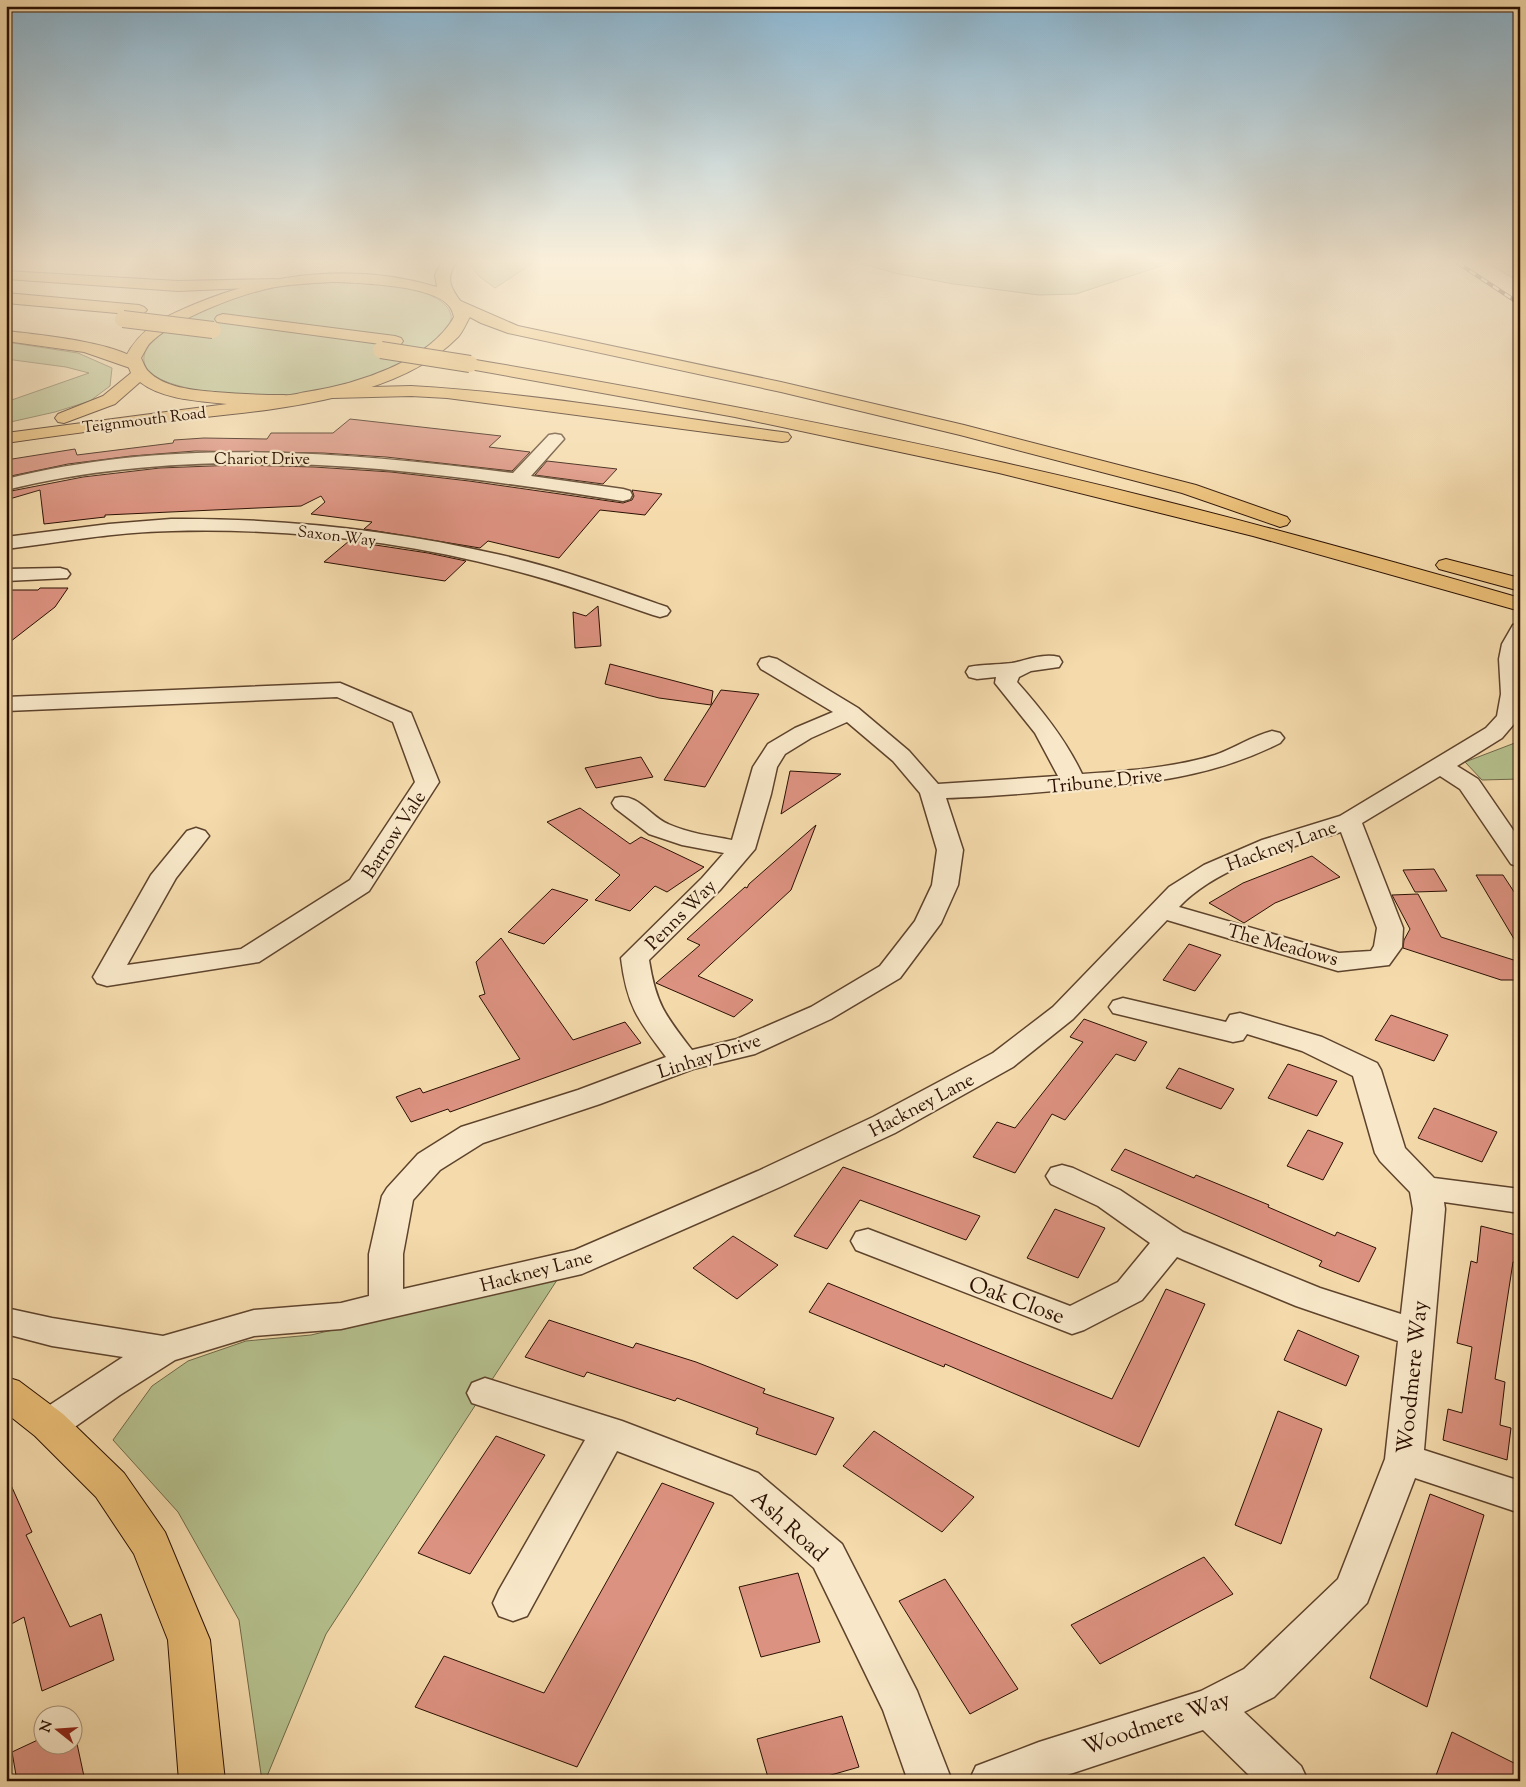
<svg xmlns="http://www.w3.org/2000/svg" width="1526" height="1787" viewBox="0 0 1526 1787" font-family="'Sorts Mill Goudy',serif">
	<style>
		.green { fill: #b5c18e; stroke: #706848 }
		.building { fill: #dc9280; stroke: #2b1002 }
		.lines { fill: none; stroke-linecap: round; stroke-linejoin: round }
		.minor-casing { stroke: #5e432c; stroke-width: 3 }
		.primary-casing { stroke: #2b1002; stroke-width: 2 }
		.trunk-casing { stroke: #2b1002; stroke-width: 2 }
		.minor { fill: #f8e8c9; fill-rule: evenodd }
		.primary { fill: #eabe76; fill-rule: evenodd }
		.trunk { fill: #eabe76; fill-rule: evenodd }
		.rail-casing { stroke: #2b1002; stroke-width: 4 }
		.rail { stroke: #f8e8c9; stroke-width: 2.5; stroke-dasharray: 7; stroke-linecap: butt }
		.trunk-bridge-casing { stroke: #2b1002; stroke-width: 18; stroke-linecap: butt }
		.trunk-bridge { stroke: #eabe76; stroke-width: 16 }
		.labels { text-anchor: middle; stroke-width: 4.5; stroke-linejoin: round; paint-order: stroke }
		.far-street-label { font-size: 16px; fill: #2b1002; stroke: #f8e8c9 }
		.street-label { font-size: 19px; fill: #2b1002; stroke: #f8e8c9 }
		.near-street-label { font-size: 22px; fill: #2b1002; stroke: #f8e8c9 }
	</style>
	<rect width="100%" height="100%" fill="#f5dbac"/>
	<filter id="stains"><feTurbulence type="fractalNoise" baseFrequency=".004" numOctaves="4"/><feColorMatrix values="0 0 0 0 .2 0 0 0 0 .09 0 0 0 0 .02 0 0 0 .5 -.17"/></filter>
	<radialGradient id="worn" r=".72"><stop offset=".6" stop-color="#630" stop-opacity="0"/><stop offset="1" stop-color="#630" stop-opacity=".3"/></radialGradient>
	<path class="green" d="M468,263h65l-38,25 -15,-11z
		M858,263h312l-94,31 -37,1 -85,-11 -55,-10z
		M1487,263h33v19z
		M352,282c23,1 93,5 99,33 5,23 -66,57 -84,64 -53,18 -118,22 -172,11 -15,-4 -43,-9 -50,-25 -14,-33 94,-70 116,-75 30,-6 60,-7 91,-8z
		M6,342l72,11 34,15 -2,18 -20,15 -35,11 -49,11v-21l83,-29 -23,-6 -60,-8z
		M1520,741v38l-38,1 -17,-18z
		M559,1277l-233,357 -61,147h-3l-23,-161 -61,-108 -65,-72 39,-54 36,-25 58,-20 65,-6z"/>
	<path class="building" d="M350,419l151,17 -12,11 41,5 -18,19 -126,-14 -63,-4 -128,-2 -64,5 -63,8 -62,13v-17l69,-11 2,6 96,-12 1,-3 30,-2 63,1 4,-6h62z
		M547,461l70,8 -14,15 -68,-9z
		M237,465l77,2 77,5 78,9 154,22 9,-3 2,-4 -2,-6 30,4 -17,21 -45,-5 -41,48 -71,-17 -8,7 -116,-19 8,-7 -61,-8 14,-12 -4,-6 -20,10 -196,9v2l-61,7 -4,-34 -34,10v-8l77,-15 77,-9z
		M349,541l79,12 38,8 -21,20 -121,-19z
		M40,588h28l-13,19 -49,38v-55h32z
		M598,606l3,40 -26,2 -2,-36 13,4z
		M610,664l103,27 -2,14 -52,-7 -54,-14z
		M721,690l38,4 -54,93 -41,-7z
		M641,757l12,20 -57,11 -11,-20z
		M790,771l51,3 -60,40z
		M580,808l50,36 11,-7 63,30 -37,25 -12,-6 -25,25 -35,-11 25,-25 -73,-53z
		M816,825l-25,65 -93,86 55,24 -19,17 -78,-34 44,-38 -13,-6 58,-52 2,1 2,-4z
		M1312,856l28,21 -65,26 -31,20 -35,-20 34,-20z
		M1434,869l13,22 -32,1 -12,-22z
		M1476,875h27l17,26v48z
		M552,889l36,11 -44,44 -36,-12z
		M1418,894l23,43 79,25v18h-19l-98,-32 1,-8 6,-11 -18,-34z
		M501,938l72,102 52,-18 16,21 -191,69 -2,-3 -37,13 -15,-25 24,-9 3,5 97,-34 -41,-63 6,-2 -9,-32z
		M1189,944l32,11 -26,36 -32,-11z
		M1391,1015l57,20 -14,26 -59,-21z
		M1084,1019l63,23 -12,19 -19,-7 -51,66 -13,-6 -37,59 -42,-16 24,-35 18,6 68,-86 -13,-5z
		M1288,1064l49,17 -20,35 -49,-18z
		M1179,1068l55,21 -13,20 -55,-21z
		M1434,1108l63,24 -15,30 -64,-24z
		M1308,1130l35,13 -20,37 -36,-14z
		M1125,1149l69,29 2,-3 73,30 -1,2 67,29 2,-4 39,16 -17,34 -40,-16 3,-5 -211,-91z
		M843,1167l137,49 -14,24 -106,-40 -33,49 -33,-13z
		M1055,1209l50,19 -27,50 -51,-20z
		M1481,1226l39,10v28l-7,-2 -18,117 10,3 -5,43 11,3 -4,32 -64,-20 5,-31 14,4 10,-66 -15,-4 14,-82 6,2z
		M733,1236l45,29 -41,34 -44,-31z
		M828,1283l284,116 54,-110 39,15 -66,143 -194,-83 -1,3 -135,-55z
		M549,1320l84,28 3,-5 60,19 69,27 -2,4 71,25 -18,37 -60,-21 2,-6 -81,-30 -2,3 -88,-29 -3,5 -59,-20z
		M1298,1330l61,26 -13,30 -62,-26z
		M1278,1411l44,18 -41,115 -46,-19z
		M874,1431l100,66 -32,35 -99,-66z
		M496,1436l49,19 -75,119 -52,-21z
		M6,1474l26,58 -6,3 44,92 31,-13 13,46 -72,31 -18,-74 -18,10z
		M662,1483l52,20 -137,264 -162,-60 29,-51 100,37z
		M1430,1494l54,21 -57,192 -57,-29z
		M1204,1557l29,37 -133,70 -29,-39z
		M798,1573l22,69 -59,15 -22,-70z
		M945,1579l73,110 -48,25 -71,-113z
		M842,1716l17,51 -49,14h-41l-12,-42z
		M73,1725l12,56h-68l-5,-29 30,-14v6h30z
		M1452,1732l68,34v15h-86z"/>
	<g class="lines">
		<g class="minor-casing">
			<path id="minor" d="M555,434l6,1 3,4 -33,37 92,13 7,2 2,4 -2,4 -7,2c-204,-32 -414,-61 -617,-11v-11c166,-42 339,-27 507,-6l36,-38z
				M171,519c111,-1 222,11 330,36 57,13 112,33 166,52l3,4 -3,4 -7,2 -7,-2c-47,-16 -93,-33 -141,-45 -109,-29 -227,-42 -340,-39 -56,1 -111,11 -166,18v-12l103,-13z
				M60,568l7,2 3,4 -3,4 -61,3v-12z
				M1520,623l-1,95 -17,20 -45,28 21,13 42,61v27l-9,-3 -51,-75 -20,-13 -78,47 41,105 -1,19 -13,18 -51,6 -171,-51 -94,99 -60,48 -118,66 -115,54 -198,87 -241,55 -87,7 -79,24 -55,35 -58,41 -13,4 -13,-4 -5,-11 5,-11 87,-57 -71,-11 -46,-12v-26l46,10 111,18 91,-26 87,-7 28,-7v-42l13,-58 5,-8 31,-34 43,-27 117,-37 88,-33c-28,-37 -39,-51 -45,-99l81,-80 22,-25 -42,-8 -33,-11 -34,-26 -3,-5 3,-5c23,-6 34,18 53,26 20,9 43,12 64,16l21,-73 15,-23 27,-16 38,-16 -72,-43 -3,-5 3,-5 8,-2 8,2 81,49 51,43 29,33 120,-8 -23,-43 -40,-50 1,-6 -19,2 -8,-2 -3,-5 3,-5c14,-3 29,-2 43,-4 16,-3 31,-10 47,-6l3,5 -3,5 -28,4 -12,6 -2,5c25,28 49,58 65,92 44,-3 90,-6 133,-19 20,-7 37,-19 57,-24l8,2 4,5 -4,5c-65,33 -133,41 -205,46 -43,4 -86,8 -129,9l17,52 -5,35 -17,38 -41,55 -69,41 -76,35 -62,15 -93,35 -117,39 -43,27 -27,30 -10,54v35l172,-39 183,-79 115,-54 120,-64 60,-46 116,-120 35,-22 58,-25 78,-24 146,-88 11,-12 4,-22 -2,-35 3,-15 11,-19zM847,722l46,39 27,32 17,57 -5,35 -17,36 -35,45 -69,41 -74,32 -45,11c-27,-35 -36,-46 -43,-90l71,-70 35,-41 16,-55 6,-27 8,-13 26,-16zM1341,832l36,96 -3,18 -3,5 -32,2 -160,-46c39,-41 109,-59 162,-75z
				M340,683l71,30 28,69 -70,109 -110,71 -152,24 -10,-3 -4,-6 58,-102 36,-44 9,-3 9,3 4,5 -33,42 -49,87 114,-16 109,-69 65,-98 -22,-60 -56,-25 -331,14v-14z
				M1123,998l103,24 4,-7 10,-2 82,24 55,26 4,7 24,78 29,30 86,11v24l-76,-11 1,7 -21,241 96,31v32l-105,-35 -48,125 -93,94 -30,15 57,54 7,15h-53l-52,-51 -154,51h-80l7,-15 63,-24 162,-51 43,-22 94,-90 47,-120 13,-118 -102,-35 -119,-49 -35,43 -58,30 -12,4 -216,-84 -5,-9 5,-9 12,-3 202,77 48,-24 32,-39 -52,-37 -47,-22 -5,-8 5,-8 11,-3 11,3 47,22 63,42 137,56 81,26 12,-105 -3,-17 -30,-31 -5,-8 -22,-77 -51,-25 -55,-17 -4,6 -10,2 -120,-29 -4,-6 4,-6z
				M485,1378l137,43 136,52 84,71 75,147 35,90h-44l-25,-71 -69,-142 -82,-73 -115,-44 -90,165 -14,5 -14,-5 -6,-13 6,-13 86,-150 -113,-37 -5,-10 5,-10z"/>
		</g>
		<g class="primary-casing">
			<path id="primary" d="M441,263h15c-16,23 5,33 14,54 -4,6 -7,15 -12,20 -65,67 -201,74 -290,84 -54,7 -108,14 -162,22v-10l221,-29c-27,-3 -64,-4 -87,-22l-25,22 -51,19 -6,-1 -3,-4 3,-4 45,-18 28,-23 -6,-15c16,-31 39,-41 70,-54 76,-32 162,-41 242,-17l-2,-12zM333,282c26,1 100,3 116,24 3,3 4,8 5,11 -25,45 -100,68 -148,75 -7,1 -15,4 -22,3 -23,0 -46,-1 -69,-3 -21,-2 -51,-4 -67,-21 -3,-3 -5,-9 -7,-13 3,-5 5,-10 8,-14 24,-25 91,-50 126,-57 19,-3 39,-4 58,-5z
				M6,1377l13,4 44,33 61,59 41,59 45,108 15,141h-46l-11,-141 -34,-86 -38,-57 -61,-61 -29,-23z"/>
		</g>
		<g class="trunk-casing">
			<path id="trunk" d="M6,271l172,10 96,-2 5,1 2,3 -2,3 -5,1 -96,4 -172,-12z
				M6,293l133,12 5,2 3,3 -3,3 -5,2 -133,-12z
				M456,299l62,27 263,56 183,43 232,60 91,32 3,4 -3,4 -7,2 -98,-34 -222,-58 -179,-43 -273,-59 -27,-10 -30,-16 -3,-3 3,-3z
				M223,314l172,22 6,2 2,3 -2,3 -6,2 -178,-24 -2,-3 2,-3z
				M6,331c27,3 121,12 135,33l-2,4 -6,1 -49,-17 -78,-11z
				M470,359c176,30 352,63 526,102 176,39 350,87 524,137v13l-267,-75 -254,-63 -264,-56 -271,-49 -2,-4 2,-4z
				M411,386c124,7 248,29 371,46l6,1 3,4 -3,4 -6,1 -335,-44 -36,-2 -78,2 -6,-1 -3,-4 3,-4 6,-1z
				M1446,559l74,19v13l-81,-22 -3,-4 3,-4z"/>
		</g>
		<use href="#minor" class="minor"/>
		<use href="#primary" class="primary"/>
		<use href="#trunk" class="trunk"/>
		<g class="rail-casing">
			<path id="rail" d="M1458,263l62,41"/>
		</g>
		<use href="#rail" class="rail"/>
		<g class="trunk-bridge-casing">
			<path id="trunk-bridge" d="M123,319l90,11
				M381,350l89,14"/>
		</g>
		<use href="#trunk-bridge" class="trunk-bridge"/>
	</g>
	<linearGradient id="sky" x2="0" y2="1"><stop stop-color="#8ab6d2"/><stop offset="0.51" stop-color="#faefda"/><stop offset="1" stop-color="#faefda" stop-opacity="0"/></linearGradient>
	<rect width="1526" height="513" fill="url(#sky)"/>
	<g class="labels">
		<g class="far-street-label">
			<text transform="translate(144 419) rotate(-7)" y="6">Teignmouth Road</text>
			<text x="262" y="464">Chariot Drive</text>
			<text transform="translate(337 535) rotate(7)" y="6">Saxon Way</text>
		</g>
		<g class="street-label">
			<text transform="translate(1105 780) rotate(-6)" y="7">Tribune Drive</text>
			<text transform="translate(393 834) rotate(-57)" y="7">Barrow Vale</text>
			<text transform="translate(1281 845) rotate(-20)" y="7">Hackney Lane</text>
			<text transform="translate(680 914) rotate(-45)" y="7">Penns Way</text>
			<text transform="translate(1283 944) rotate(15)" y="7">The Meadows</text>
			<text transform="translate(709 1055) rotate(-18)" y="7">Linhay Drive</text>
			<text transform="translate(921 1104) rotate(-28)" y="7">Hackney Lane</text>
			<text transform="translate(536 1270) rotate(-15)" y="7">Hackney Lane</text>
		</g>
		<g class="near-street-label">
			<text transform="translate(1017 1299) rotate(20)" y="8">Oak Close</text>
			<text transform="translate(1411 1377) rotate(-84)" y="8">Woodmere Way</text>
			<text transform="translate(790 1525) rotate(42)" y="8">Ash Road</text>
			<text transform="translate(1156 1722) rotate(-19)" y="8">Woodmere Way</text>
		</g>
	</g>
	<rect width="1526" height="1787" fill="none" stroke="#f5dbac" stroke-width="25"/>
	<rect x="8" y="8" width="1511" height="1772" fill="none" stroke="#2b1002" stroke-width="2.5"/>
	<rect x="12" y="12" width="1501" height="1762" fill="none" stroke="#2b1002"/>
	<g transform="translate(58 1730) rotate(287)"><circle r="24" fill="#f8e8c9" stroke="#a69279"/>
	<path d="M0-4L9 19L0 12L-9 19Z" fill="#8f2418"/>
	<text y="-8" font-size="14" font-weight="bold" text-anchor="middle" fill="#2b1002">N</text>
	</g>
	<rect width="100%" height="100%" filter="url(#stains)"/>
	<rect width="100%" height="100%" fill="url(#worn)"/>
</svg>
